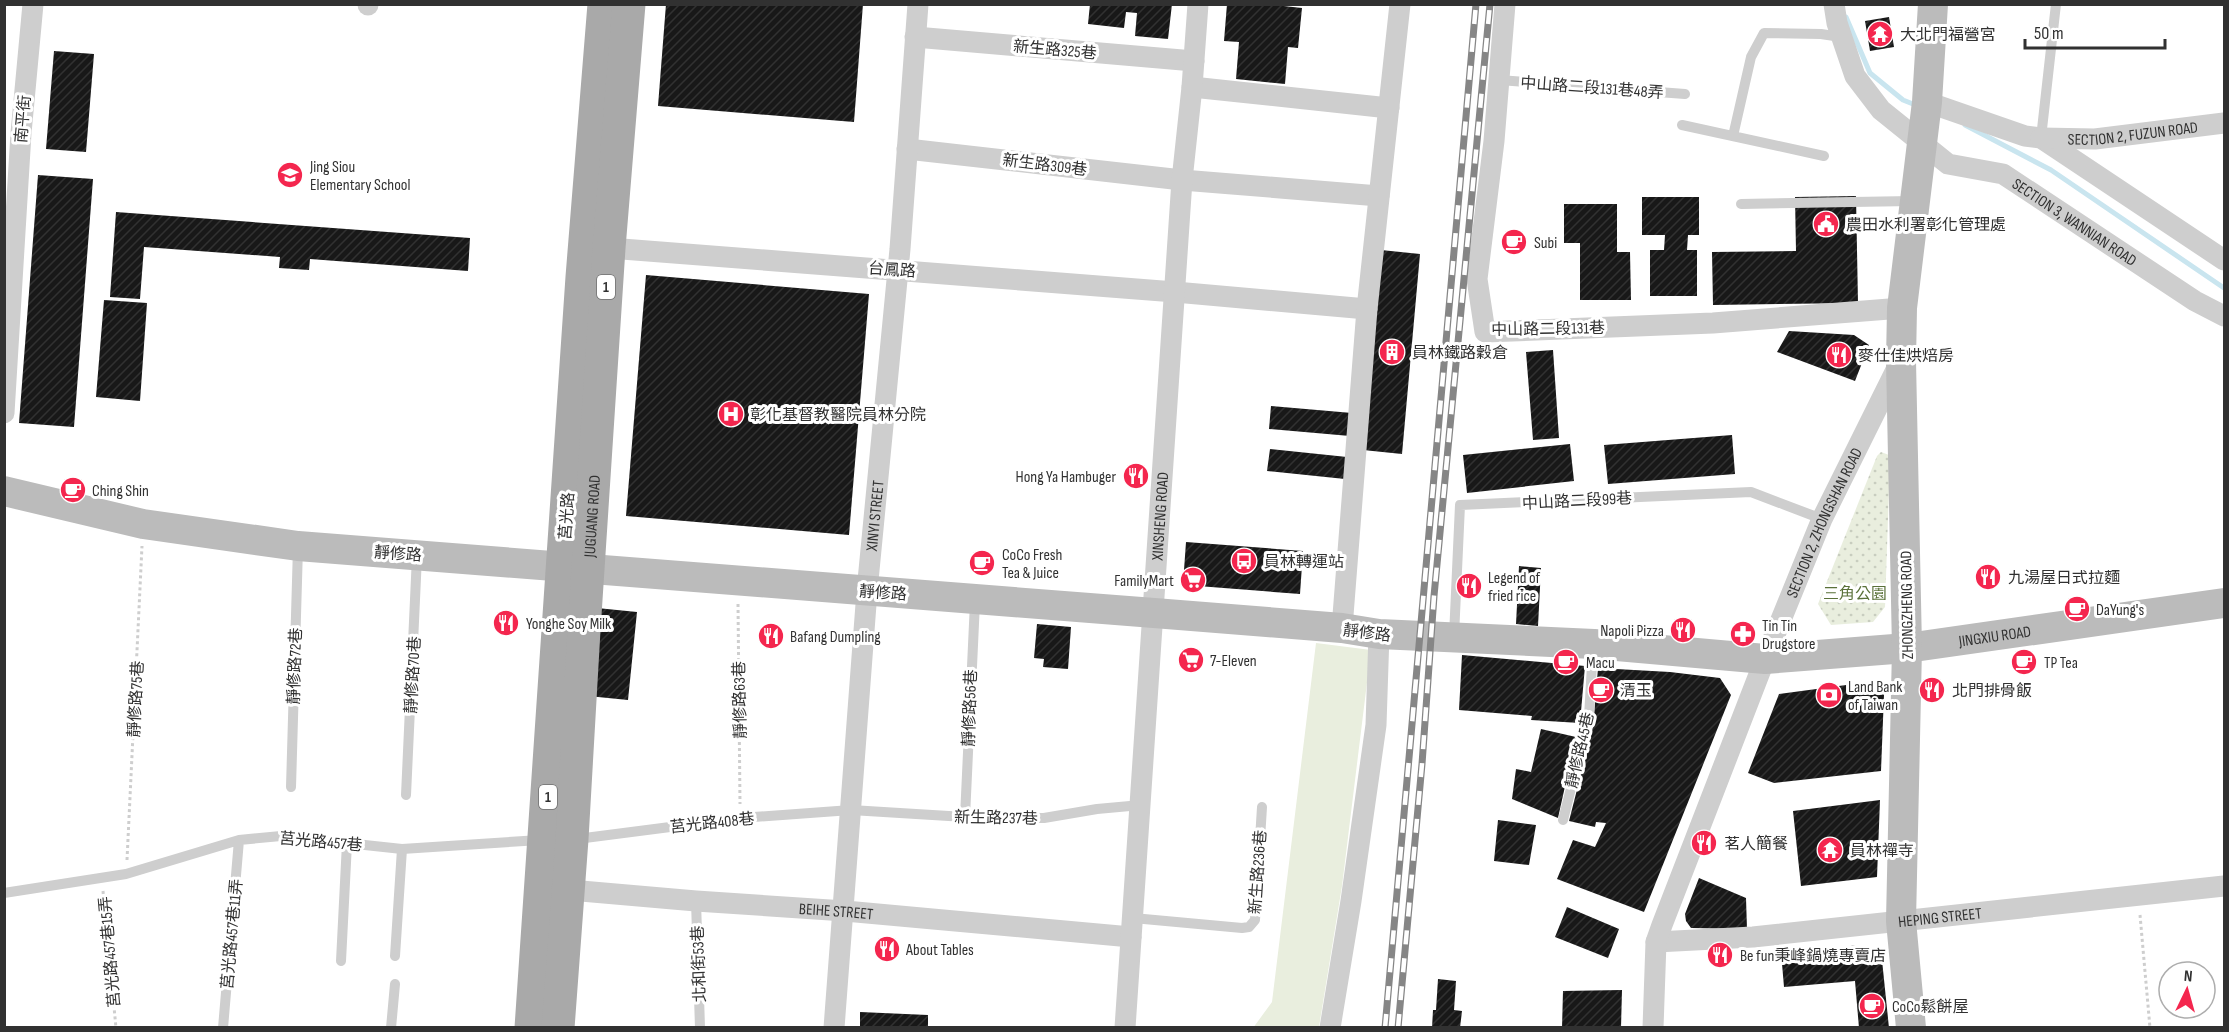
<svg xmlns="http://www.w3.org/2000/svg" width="2229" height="1032" viewBox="0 0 2229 1032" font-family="'Sofia Sans Condensed','Noto Sans TC',sans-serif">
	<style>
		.grass { fill: #e9eede }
		.park { fill: url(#park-dots) }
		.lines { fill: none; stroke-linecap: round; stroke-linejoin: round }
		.stream { stroke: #c9e5ef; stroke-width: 5 }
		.building { fill: url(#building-hatch) }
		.path { stroke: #cecece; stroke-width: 3; stroke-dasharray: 3 3; stroke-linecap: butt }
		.lane { stroke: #cecece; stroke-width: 10 }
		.street { stroke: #cecece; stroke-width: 21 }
		.secondary { stroke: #bbb; stroke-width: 30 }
		.primary { stroke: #a9a9a9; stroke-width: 33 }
		.rail-casing { stroke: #868686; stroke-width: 7 }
		.rail { stroke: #fff; stroke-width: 4.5; stroke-dasharray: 14; stroke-linecap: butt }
		.labels { text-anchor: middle; stroke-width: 6; stroke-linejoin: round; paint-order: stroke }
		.shield { fill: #fff; stroke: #6f6f6f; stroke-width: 1.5 }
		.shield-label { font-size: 15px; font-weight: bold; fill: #313131 }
		.poi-label { font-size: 16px; fill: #313131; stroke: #fff; text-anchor: start }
		.street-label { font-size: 16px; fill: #313131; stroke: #fff }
		.park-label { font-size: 16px; fill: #5a7139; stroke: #fff }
	</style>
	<defs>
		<pattern id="park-dots" width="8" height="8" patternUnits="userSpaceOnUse" patternTransform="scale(1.5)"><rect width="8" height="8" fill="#e9eede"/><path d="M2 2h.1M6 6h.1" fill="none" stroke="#c8cdbf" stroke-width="1.8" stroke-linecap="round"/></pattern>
		<pattern id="building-hatch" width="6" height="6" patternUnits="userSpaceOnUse" patternTransform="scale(1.5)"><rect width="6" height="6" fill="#181818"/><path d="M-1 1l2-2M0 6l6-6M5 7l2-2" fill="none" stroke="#313131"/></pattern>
	</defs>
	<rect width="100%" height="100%" fill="#fff"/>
	<path class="grass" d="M1316,643l55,7 -29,236 -23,141 -66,1 19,-26z"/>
	<path class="park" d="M1881,452l8,3 1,4 -5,148 -12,15 -42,3 -13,-21 59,-148z"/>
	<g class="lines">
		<path class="stream" d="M1846,17l24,56 33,27 15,6
			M1965,125l86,45 173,118"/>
	</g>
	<path class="building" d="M666,4h197l-9,118 -196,-16z
		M1090,4h82l-4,35 -33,-3 2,-23 -11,-1 -2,16 -36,-4z
		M1227,4h39l36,4 -4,40 -10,-1 -3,37 -49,-5 3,-37 -15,-1z
		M1889,17l5,30 -24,4 -5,-30z
		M54,51l40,3 -8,98 -40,-3z
		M38,175l55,4 -19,248 -55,-4z
		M1856,196l2,107 -145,2 -1,-53 84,-1 -1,-54z
		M1642,197h57v38h-11l-1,15h10v46h-47v-46h14l1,-15h-23z
		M1564,204h53v48h13l1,48h-51v-57h-16z
		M116,212l354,26 -2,33 -158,-12 -1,11 -30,-2 1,-11 -136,-10 -4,52 -30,-2z
		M1381,250l39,4 -18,200 -39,-4z
		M646,275l223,19 -20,241 -223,-19z
		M104,300l43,3 -7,98 -44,-4z
		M1789,331l65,4 15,10 -14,36 -78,-29z
		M1553,350l6,88 -26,2 -7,-88z
		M1271,406l81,7 -2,23 -81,-7z
		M1732,435l3,39 -127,10 -4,-39z
		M1570,444l4,37 -107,12 -4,-38z
		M1270,449l77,8 -2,22 -78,-8z
		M1186,542l117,9 -3,43 -102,-8 -14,-16z
		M1519,566l22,2 -3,58 -22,-2z
		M597,608l40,4 -9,88 -40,-4z
		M1037,624l34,3 -3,42 -25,-2 1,-8 -10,-1z
		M1462,655l123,11 -5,57 -49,-3 1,-4 -73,-6z
		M1598,668l72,4 50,6 11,17 -87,217 -87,-33 16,-39 22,7 11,-24 -10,-1 -1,5 -26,-6 24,-94z
		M1876,681l8,14 -3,76 -107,12 -26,-10 31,-79z
		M1541,729l35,8 -18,81 -46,-19 4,-30 15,3z
		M1880,800l-3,77 -76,9 -8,-75z
		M1498,820l38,5 -7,40 -35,-4z
		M1699,878l47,20 1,31 -56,-1 -5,-7 -1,-7z
		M1567,907l52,22 -11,29 -53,-21z
		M1862,945l20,15 7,68h-30l-4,-47 -71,6 -3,-35z
		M1438,979l18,2 -2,29 8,1 -2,17h-28l1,-18h3z
		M1622,990l-1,38h-59l1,-37z
		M860,1012l68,3v13h-68z"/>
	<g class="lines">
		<path class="path" d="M738,604l2,200
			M127,860l15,-314
			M103,891l13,137
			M2140,915l10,113"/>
		<path class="lane" d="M1499,80l186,14
			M1682,125l142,31
			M1733,136l18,-79 13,-24 57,1 20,3
			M2041,138l15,-134
			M1741,204l171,-3
			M1454,636l6,-131 291,-13 71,27
			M291,787l7,-240
			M406,795l11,-239
			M965,817l10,-215
			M1563,820l26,-103 4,-70
			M577,839l163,-21 111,-8 114,7 79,1 53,-9 44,-4
			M4,893l122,-19 113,-34 42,-4 121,13 138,-9
			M696,901l4,127
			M1133,918l109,10 7,-1 6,-7 7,-113
			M395,956l7,-107
			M341,961l6,-118
			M223,1028l16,-188
			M391,1028l4,-44"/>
		<g class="street">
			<path d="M1505,4l-11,137 -17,138 8,53 228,-9 189,-15"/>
			<path id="s1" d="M1834,4l3,19 18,53 26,34 67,54 55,10 192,127 29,15"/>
			<path d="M368,5v-1"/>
			<path d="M915,37l279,24"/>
			<path d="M1192,87l197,21"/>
			<path d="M1927,102l98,34 16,2 183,122"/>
			<path id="s2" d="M2041,138l54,1 129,-16"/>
			<path d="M907,149l275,31 197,16"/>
			<path d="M609,248l566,44 192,17"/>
			<path d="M4,413l17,-280 12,-129"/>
			<path d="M1342,628l25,-319 33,-305"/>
			<path id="s3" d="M558,889l138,12 149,10 286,26"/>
			<path id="s4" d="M1656,942l97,-5 471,-51"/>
			<path id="s5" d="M834,1028l33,-437 33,-342 18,-245"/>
			<path id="s6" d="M1125,1028l57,-848 10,-93 6,-83"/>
			<path d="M1330,1028l21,-127 25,-176 3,-91"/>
			<path id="s7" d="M1653,1028l3,-86 6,-17 103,-266 57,-140 77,-155"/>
		</g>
		<g class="secondary">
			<path id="s8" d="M4,491l139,33 155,22 856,67 188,15 37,6 215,10 171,15 142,-11 317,-45"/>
			<path d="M1911,1028l-10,-107 6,-273 -6,-287 1,-53 25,-206 6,-98"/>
		</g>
		<g class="primary">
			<path d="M531,1028l51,-751 22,-273"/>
			<path id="s9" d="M558,1028l14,-189 12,-209 25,-382 20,-244"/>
		</g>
		<g class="rail-casing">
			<path id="rail" d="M1385,1028l91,-1024
				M1398,1028l24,-264 12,-168 56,-592"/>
		</g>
		<use href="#rail" class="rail"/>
	</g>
	<defs>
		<g id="temple-disc" transform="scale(1.35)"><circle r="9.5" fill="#f4264e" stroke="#fff"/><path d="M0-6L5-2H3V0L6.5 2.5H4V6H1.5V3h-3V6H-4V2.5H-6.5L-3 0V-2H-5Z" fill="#fff"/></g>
		<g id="school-disc" transform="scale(1.35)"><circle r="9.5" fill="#f4264e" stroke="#fff"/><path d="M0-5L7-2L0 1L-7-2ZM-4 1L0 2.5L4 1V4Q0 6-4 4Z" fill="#fff"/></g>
		<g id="civic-disc" transform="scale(1.35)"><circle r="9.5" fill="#f4264e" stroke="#fff"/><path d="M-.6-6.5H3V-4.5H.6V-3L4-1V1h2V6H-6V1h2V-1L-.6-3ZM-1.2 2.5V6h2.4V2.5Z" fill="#fff"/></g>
		<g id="cafe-disc" transform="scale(1.35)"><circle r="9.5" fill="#f4264e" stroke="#fff"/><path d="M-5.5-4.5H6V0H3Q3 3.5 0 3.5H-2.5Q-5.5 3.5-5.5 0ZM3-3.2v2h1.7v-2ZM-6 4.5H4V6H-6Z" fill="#fff"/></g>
		<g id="building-disc" transform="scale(1.35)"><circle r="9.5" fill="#f4264e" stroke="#fff"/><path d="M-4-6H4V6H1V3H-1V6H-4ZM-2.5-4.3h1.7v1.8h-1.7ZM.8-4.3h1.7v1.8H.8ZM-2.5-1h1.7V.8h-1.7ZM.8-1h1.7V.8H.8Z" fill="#fff"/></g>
		<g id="restaurant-disc" transform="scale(1.35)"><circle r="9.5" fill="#f4264e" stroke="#fff"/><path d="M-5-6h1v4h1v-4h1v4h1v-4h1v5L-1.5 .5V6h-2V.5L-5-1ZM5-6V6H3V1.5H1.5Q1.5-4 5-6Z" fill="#fff"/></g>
		<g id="hospital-disc" transform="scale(1.35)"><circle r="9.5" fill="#f4264e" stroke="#fff"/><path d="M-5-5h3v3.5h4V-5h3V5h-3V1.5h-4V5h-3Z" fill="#fff"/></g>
		<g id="bus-disc" transform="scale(1.35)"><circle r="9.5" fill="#f4264e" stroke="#fff"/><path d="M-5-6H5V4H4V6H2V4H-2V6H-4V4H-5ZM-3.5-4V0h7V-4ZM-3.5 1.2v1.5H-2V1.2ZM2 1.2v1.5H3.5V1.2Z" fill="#fff"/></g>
		<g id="supermarket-disc" transform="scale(1.35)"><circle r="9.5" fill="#f4264e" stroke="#fff"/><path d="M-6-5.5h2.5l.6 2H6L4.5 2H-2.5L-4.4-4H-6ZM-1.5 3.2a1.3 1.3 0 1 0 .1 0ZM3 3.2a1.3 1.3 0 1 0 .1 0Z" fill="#fff"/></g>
		<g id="pharmacy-disc" transform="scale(1.35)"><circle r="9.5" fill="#f4264e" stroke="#fff"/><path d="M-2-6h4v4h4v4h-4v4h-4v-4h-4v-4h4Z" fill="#fff"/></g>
		<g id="bank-disc" transform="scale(1.35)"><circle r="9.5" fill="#f4264e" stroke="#fff"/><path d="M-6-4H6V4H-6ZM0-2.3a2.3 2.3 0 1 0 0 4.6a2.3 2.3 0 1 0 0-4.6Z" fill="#fff"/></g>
	</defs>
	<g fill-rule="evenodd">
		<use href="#temple-disc" x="1880" y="34"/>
		<use href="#school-disc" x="290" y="175"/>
		<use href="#civic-disc" x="1826" y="224"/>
		<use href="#cafe-disc" x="1514" y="242"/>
		<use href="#building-disc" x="1392" y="352"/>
		<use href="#restaurant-disc" x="1839" y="355"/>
		<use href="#hospital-disc" x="731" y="414"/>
		<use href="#restaurant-disc" x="1136" y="476"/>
		<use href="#cafe-disc" x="73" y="490"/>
		<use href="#bus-disc" x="1244" y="561"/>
		<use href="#cafe-disc" x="982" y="563"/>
		<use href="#restaurant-disc" x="1988" y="577"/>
		<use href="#supermarket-disc" x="1193" y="580"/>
		<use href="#restaurant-disc" x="1469" y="586"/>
		<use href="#cafe-disc" x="2077" y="609"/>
		<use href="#restaurant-disc" x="506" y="623"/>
		<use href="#restaurant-disc" x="1683" y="630"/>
		<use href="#pharmacy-disc" x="1743" y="634"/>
		<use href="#restaurant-disc" x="771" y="636"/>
		<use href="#supermarket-disc" x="1191" y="660"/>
		<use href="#cafe-disc" x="1566" y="662"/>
		<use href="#cafe-disc" x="2024" y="662"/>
		<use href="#cafe-disc" x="1601" y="690"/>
		<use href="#restaurant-disc" x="1932" y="690"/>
		<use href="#bank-disc" x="1829" y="695"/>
		<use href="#restaurant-disc" x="1704" y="843"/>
		<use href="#temple-disc" x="1830" y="850"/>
		<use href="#restaurant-disc" x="887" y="949"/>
		<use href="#restaurant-disc" x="1720" y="955"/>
		<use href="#cafe-disc" x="1872" y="1006"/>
	</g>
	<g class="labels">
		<g class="shield">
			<rect x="597" y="275" width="18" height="24" rx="4.5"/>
			<rect x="539" y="785" width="18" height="24" rx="4.5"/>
		</g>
		<g class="shield-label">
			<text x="606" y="292">1</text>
			<text x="548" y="802">1</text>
		</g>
		<g class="poi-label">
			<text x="1900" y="40">大北門福營宮</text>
			<text x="310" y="172">Jing Siou<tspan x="310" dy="18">Elementary School</tspan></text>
			<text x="1846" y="230">農田水利署彰化管理處</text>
			<text x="1534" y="248">Subi</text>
			<text x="1412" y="358">員林鐵路穀倉</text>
			<text x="1858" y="361">麥仕佳烘焙房</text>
			<text x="750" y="420">彰化基督教醫院員林分院</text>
			<text x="1116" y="482" text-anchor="end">Hong Ya Hambuger</text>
			<text x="92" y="496">Ching Shin</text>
			<text x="1002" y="560">CoCo Fresh<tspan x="1002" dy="18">Tea &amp; Juice</tspan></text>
			<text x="1264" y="567">員林轉運站</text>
			<text x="1488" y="583">Legend of<tspan x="1488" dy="18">fried rice</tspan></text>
			<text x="2008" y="583">九湯屋日式拉麵</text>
			<text x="1174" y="586" text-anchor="end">FamilyMart</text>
			<text x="2096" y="615">DaYung's</text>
			<text x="526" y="629">Yonghe Soy Milk</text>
			<text x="1762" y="631">Tin Tin<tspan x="1762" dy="18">Drugstore</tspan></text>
			<text x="1664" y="636" text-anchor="end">Napoli Pizza</text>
			<text x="790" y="642">Bafang Dumpling</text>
			<text x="1210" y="666">7-Eleven</text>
			<text x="1586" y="668">Macu</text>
			<text x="2044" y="668">TP Tea</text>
			<text x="1848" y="692">Land Bank<tspan x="1848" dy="18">of Taiwan</tspan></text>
			<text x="1620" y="696">清玉</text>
			<text x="1952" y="696">北門排骨飯</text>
			<text x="1724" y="849">茗人簡餐</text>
			<text x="1850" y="856">員林禪寺</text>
			<text x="906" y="955">About Tables</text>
			<text x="1740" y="961">Be fun秉峰鍋燒專賣店</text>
			<text x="1892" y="1012">CoCo鬆餅屋</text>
		</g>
		<g class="street-label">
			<text transform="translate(1055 49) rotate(5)" y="6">新生路325巷</text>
			<text transform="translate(1592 87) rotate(4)" y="6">中山路二段131巷48弄</text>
			<text transform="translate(22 119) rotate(-85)" y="6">南平街</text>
			<text dy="6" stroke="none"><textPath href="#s2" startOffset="92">SECTION 2, FUZUN ROAD</textPath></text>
			<text transform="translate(1045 164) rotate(7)" y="6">新生路309巷</text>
			<text dy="6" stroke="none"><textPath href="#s1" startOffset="346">SECTION 3, WANNIAN ROAD</textPath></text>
			<text transform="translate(892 269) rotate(4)" y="6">台鳳路</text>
			<text transform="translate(1548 328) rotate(-1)" y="6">中山路二段131巷</text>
			<text transform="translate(1577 500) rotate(-3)" y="6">中山路二段99巷</text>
			<text transform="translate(566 516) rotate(-86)" y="6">莒光路</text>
			<text dy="6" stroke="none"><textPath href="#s9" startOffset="513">JUGUANG ROAD</textPath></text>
			<text dy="6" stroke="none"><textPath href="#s5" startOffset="514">XINYI STREET</textPath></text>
			<text dy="6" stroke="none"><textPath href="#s6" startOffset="513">XINSHENG ROAD</textPath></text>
			<text dy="6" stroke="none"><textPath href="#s7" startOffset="538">SECTION 2, ZHONGSHAN ROAD</textPath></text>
			<text transform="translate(398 553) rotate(4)" y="6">靜修路</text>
			<text transform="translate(883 592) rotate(4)" y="6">靜修路</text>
			<text transform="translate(1906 605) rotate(-91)" y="6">ZHONGZHENG ROAD</text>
			<text transform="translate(1367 632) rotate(7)" y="6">靜修路</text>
			<text dy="6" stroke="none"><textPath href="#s8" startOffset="2002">JINGXIU ROAD</textPath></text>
			<text transform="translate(294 666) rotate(-88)" y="6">靜修路72巷</text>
			<text transform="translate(412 675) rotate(-87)" y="6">靜修路70巷</text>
			<text transform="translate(135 699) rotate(-87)" y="6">靜修路75巷</text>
			<text transform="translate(739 700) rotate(-91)" y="6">靜修路63巷</text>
			<text transform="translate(969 708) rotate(-88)" y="6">靜修路56巷</text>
			<text transform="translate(1579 750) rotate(-77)" y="6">靜修路45巷</text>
			<text transform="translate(996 817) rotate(1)" y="6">新生路237巷</text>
			<text transform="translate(712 822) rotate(-6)" y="6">莒光路408巷</text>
			<text transform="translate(321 841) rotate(5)" y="6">莒光路457巷</text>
			<text transform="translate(1257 872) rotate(-86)" y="6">新生路236巷</text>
			<text dy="6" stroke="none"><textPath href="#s3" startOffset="279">BEIHE STREET</textPath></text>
			<text dy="6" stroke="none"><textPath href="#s4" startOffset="285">HEPING STREET</textPath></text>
			<text transform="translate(231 934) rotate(-85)" y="6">莒光路457巷11弄</text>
			<text transform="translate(109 952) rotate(-95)" y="6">莒光路457巷15弄</text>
			<text transform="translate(698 964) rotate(-92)" y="6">北和街53巷</text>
		</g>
		<g class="park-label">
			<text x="1855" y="599">三角公園</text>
		</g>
	</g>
	<rect width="2229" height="1032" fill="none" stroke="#313131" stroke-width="12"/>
	<g transform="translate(2187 990) rotate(5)"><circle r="28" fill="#ffffff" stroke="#adadad" stroke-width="1.5"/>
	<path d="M0-4.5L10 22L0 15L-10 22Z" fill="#f4264e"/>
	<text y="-9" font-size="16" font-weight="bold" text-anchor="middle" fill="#313131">N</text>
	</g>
	<path d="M2025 39v9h140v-9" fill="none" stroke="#313131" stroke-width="3"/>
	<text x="2034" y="39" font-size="18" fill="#313131" stroke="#ffffff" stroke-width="4.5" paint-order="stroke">50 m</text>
</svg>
